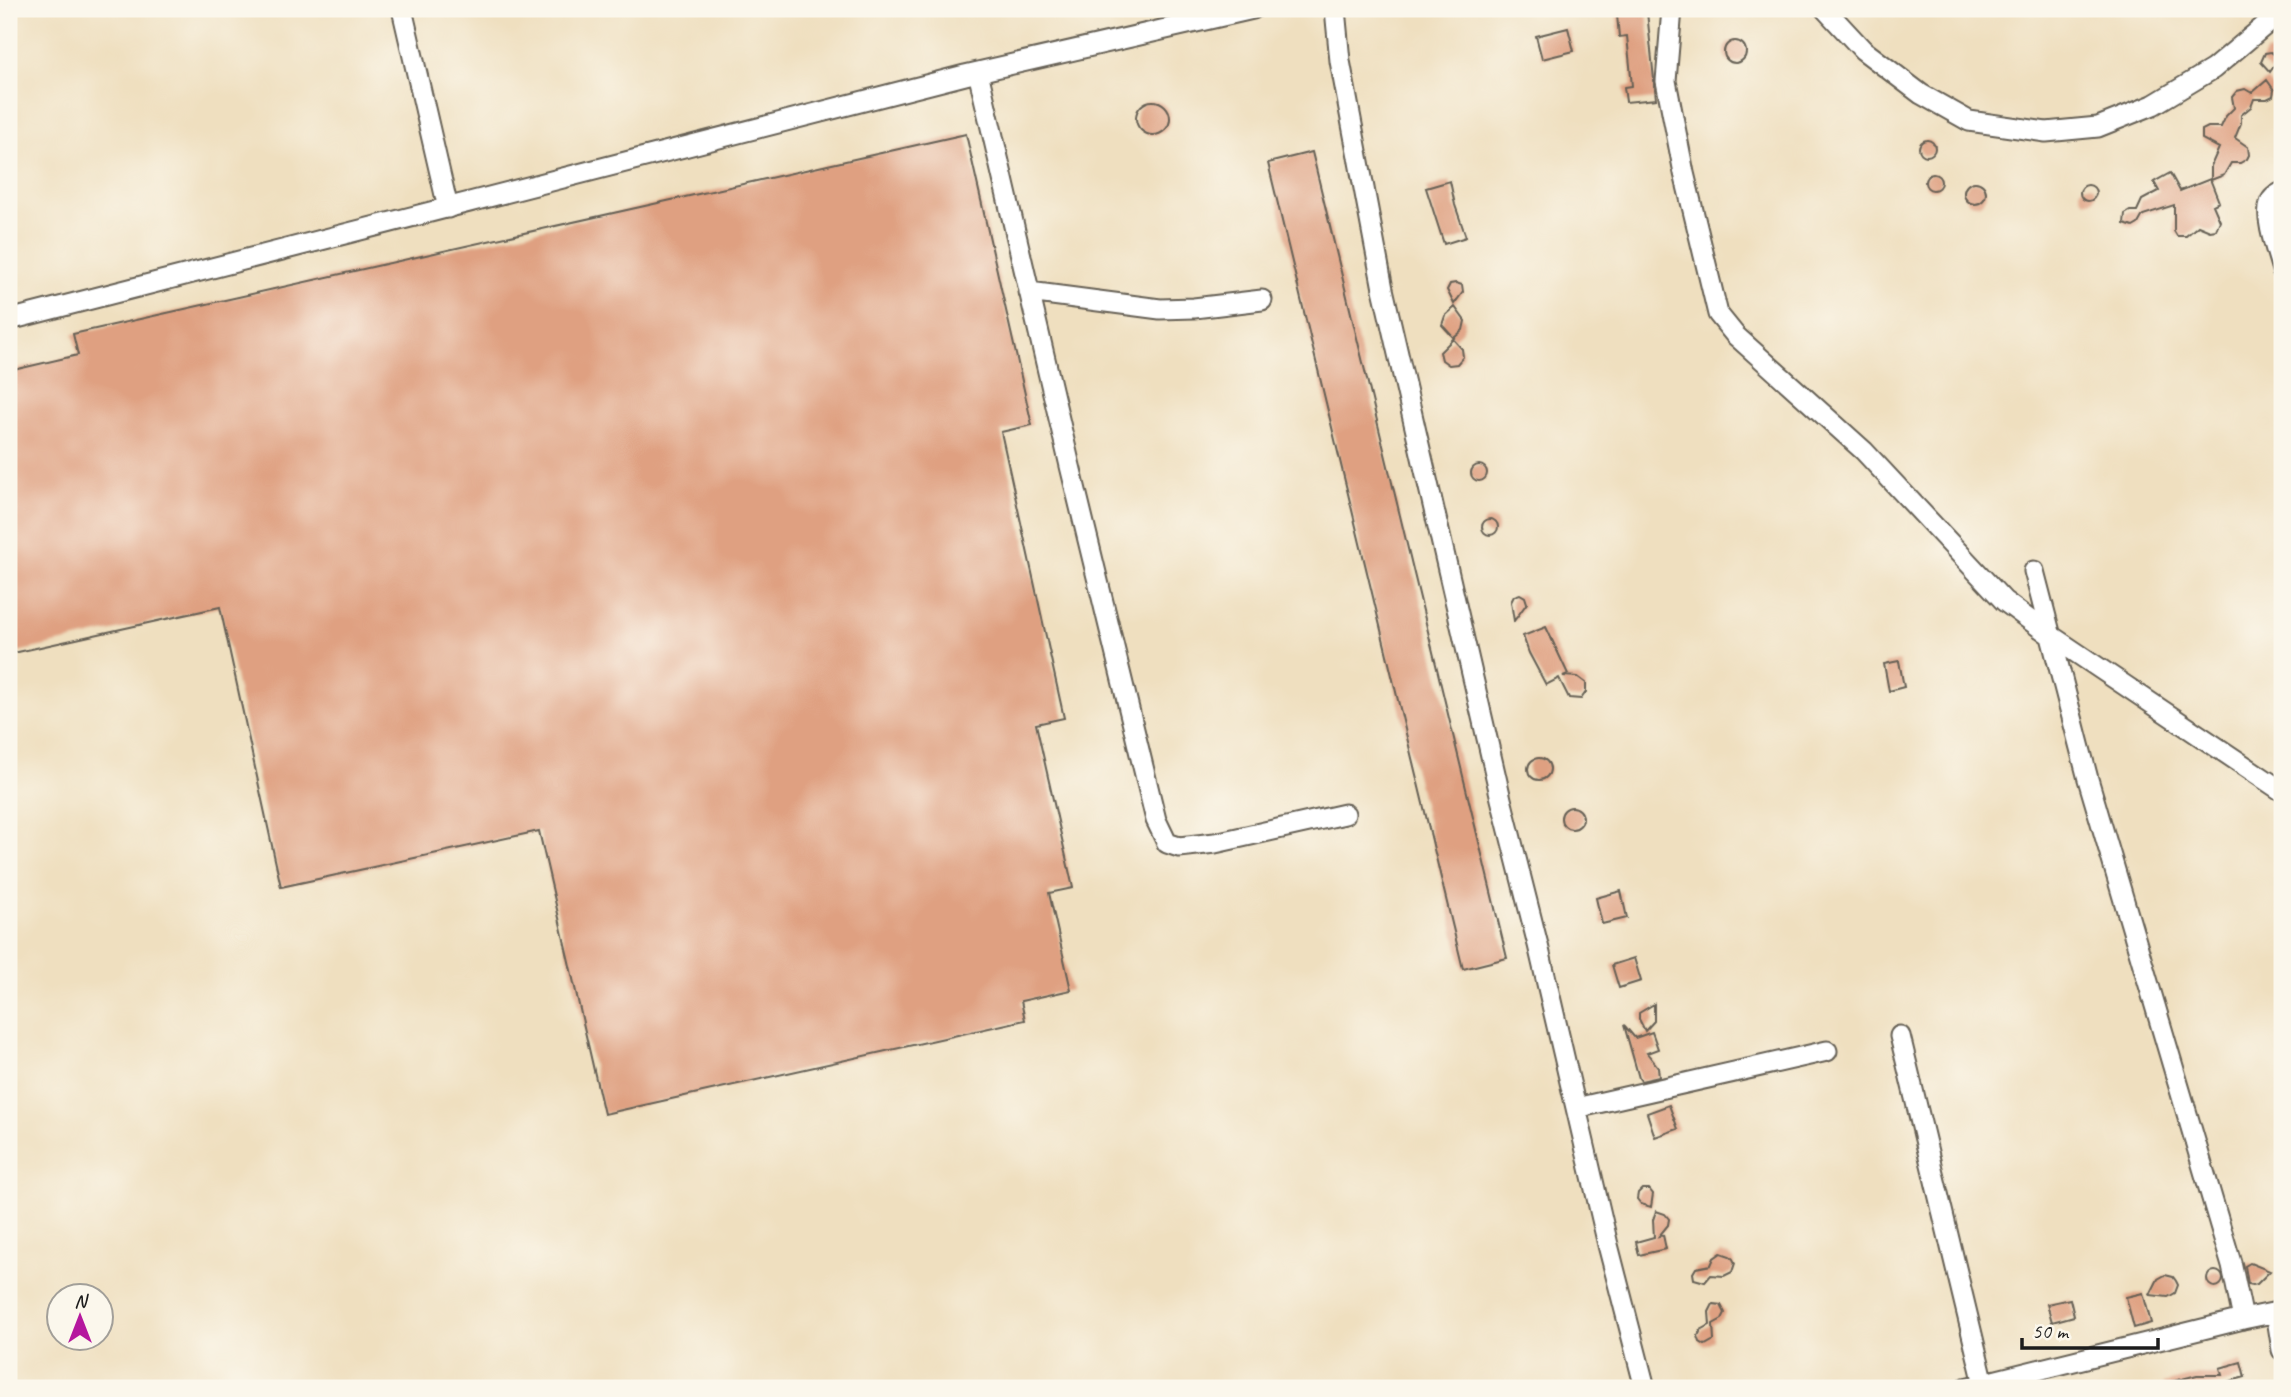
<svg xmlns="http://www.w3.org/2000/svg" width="2291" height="1397" viewBox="0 0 2291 1397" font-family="Caveat,sans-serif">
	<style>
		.building { fill: #dfa081 }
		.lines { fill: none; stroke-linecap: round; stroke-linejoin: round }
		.street-casing { stroke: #666055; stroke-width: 23 }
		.street { stroke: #fff; stroke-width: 19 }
	</style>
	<rect width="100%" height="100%" fill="#fbf7ec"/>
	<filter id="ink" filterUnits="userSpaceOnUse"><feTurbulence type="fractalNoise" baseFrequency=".0143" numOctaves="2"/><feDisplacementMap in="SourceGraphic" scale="14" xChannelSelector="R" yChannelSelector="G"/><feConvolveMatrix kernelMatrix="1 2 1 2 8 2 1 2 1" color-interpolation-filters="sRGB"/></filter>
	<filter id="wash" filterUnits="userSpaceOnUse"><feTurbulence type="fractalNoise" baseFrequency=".00686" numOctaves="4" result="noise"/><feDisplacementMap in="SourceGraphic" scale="28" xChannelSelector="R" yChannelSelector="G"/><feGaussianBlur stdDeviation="1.57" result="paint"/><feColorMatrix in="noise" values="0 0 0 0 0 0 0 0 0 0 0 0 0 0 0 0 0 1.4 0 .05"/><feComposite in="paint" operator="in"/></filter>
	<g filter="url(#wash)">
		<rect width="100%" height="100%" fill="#efdfbf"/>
		<g id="blocks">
			<path class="building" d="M1647,12l9,87 -30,3 -2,-15 8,-1 -5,-50 -8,1 -2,-22z
				M1568,28l6,23 -32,8 -6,-23z
				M1724 52a11 11 0 1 1 22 0a11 11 0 1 1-22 0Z
				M2271,52l5,4 1,6 -7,10 -9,-10 4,-9z
				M2267,80l7,10 -1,6 -6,3h-13l-3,8 -10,8v8l-6,15 13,9 1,8 -2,4 -7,4h-9l-7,12 -13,5v-14l8,-18 -17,-9v-9l6,-3h13l5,-11 8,-8 -2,-11 5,-6 8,-2 7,4z
				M1136 118a17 17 0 1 1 34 0a17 17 0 1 1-34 0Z
				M966,134l66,291 -31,7 63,286 -28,6 37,164 -24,5 22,97 -50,11 4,19 -421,94 -65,-283 -258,56 -61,-280 -211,47v-283l69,-16 -5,-21z
				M1919 148a8 8 0 1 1 16 0a8 8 0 1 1-16 0Z
				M1312,152l195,806 -44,11 -195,-806z
				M2170,173l10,18 30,-12 9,23 -6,3 7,16 -4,9 -6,1 -12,-5 -12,10h-9l-3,-5v-26l-31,10 -5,9 -5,3 -9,-3 1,-10 5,-3h7l5,-11 17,-9 -5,-9z
				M1925 182a8 8 0 1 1 16 0a8 8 0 1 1-16 0Z
				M1450,181l5,24 11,32 -22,7 -18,-56z
				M1964 193a11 11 0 1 1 22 0a11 11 0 1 1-22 0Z
				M2080 193a8 8 0 1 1 16 0a8 8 0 1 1-16 0Z
				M1456,283l6,2 1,7 -9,12 -7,-14 3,-6z
				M1455,307l10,14 -2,9 -9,8 -12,-13 3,-9z
				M1453,339l9,10 1,8 -6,7 -8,1 -7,-5 -2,-8z
				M1471 473a8 8 0 1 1 16 0a8 8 0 1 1-16 0Z
				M1482 527a8 8 0 1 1 16 0a8 8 0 1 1-16 0Z
				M1520,594l5,3 2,6 -13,18 -3,-19 3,-6z
				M1546,627l22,47 -5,2 15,1 8,6v9l-5,7 -12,-1 -10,-20 -13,7 -17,-32 -6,-17z
				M1899,661l5,26 -15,4 -5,-27z
				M1528 769a11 11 0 1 1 22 0a11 11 0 1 1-22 0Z
				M1561 818a11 11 0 1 1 22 0a11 11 0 1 1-22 0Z
				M1621,891l6,27 -25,6 -6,-26z
				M1634,958l7,23 -22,7 -7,-23z
				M1654,1004v17l-9,10 -6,-12v-6z
				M1624,1025l11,13 17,-6 6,17 -11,4 11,14 1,10 -18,4 -2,-3z
				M1669,1105l9,24 -23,8 -8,-24z
				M1642,1189h7l4,5 -2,13 -10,-3 -4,-5 1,-6z
				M1656,1211l9,3 4,5 -1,6 -9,11 4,-1 3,14 -27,6 -3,-13 18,-5 -1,-17z
				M1721,1253l9,3 3,3 2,4 -3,9 -8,4 -13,-1 -6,7 -11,-3 -1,-6 3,-5 15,-3 3,-7z
				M2250,1263l20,8 -13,13 -4,1 -5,-1 -3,-18z
				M2207 1279a8 8 0 1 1 16 0a8 8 0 1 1-16 0Z
				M2165,1275l8,2 3,4 2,4 -3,8 -7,4 -18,-2 8,-16z
				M2143,1293l8,30 -17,5 -8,-31z
				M2070,1299l4,17 -22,6 -5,-18z
				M1713,1304l8,1 4,8 -3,6 -9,5 1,16 -9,5 -5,-3 -2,-6 3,-6 9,-5 -1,-13z
				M2241,1362l4,15 -39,11h-42l-1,-4 34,-9h25l-2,-7z"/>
		</g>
	</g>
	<g filter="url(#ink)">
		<use href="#blocks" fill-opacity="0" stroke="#666055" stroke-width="2"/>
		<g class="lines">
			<g class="street-casing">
				<path id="street" d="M402,9l46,199
					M1335,9l5,52 43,228 118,510 37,146 70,300 37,143
					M1672,9l-6,72 18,92 34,141 17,21 129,116 140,150 46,34 232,156
					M1825,9l38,41 58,44 48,27 77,11 52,-5 55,-22 60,-36 69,-58
					M978,72l92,394 86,354 11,23 12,4 36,-4 130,-29
					M2282,192c-5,3 -10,5 -12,11 -6,15 8,52 12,67
					M1029,292l131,17 34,-1 68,-8
					M9,320l956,-245 288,-66
					M2034,571l54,208 144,487 11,53
					M1900,1036l84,348
					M1576,1108l251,-57
					M2276,1312l6,38
					M1965,1388l278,-69 39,-8"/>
			</g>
			<use href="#street" class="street"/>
		</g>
	</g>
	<rect width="2291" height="1397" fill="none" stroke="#fbf7ec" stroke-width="35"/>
	<g transform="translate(80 1317)"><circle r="33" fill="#fbf7ec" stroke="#a29f99" stroke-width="2"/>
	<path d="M0-5L12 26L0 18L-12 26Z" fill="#b5179e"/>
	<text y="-10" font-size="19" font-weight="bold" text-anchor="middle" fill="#1c1c1c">N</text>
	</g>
	<path d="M2022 1338v10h136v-10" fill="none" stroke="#1c1c1c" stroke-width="3.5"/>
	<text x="2032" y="1338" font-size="21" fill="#1c1c1c" stroke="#fbf7ec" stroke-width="5" paint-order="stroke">50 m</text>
</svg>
